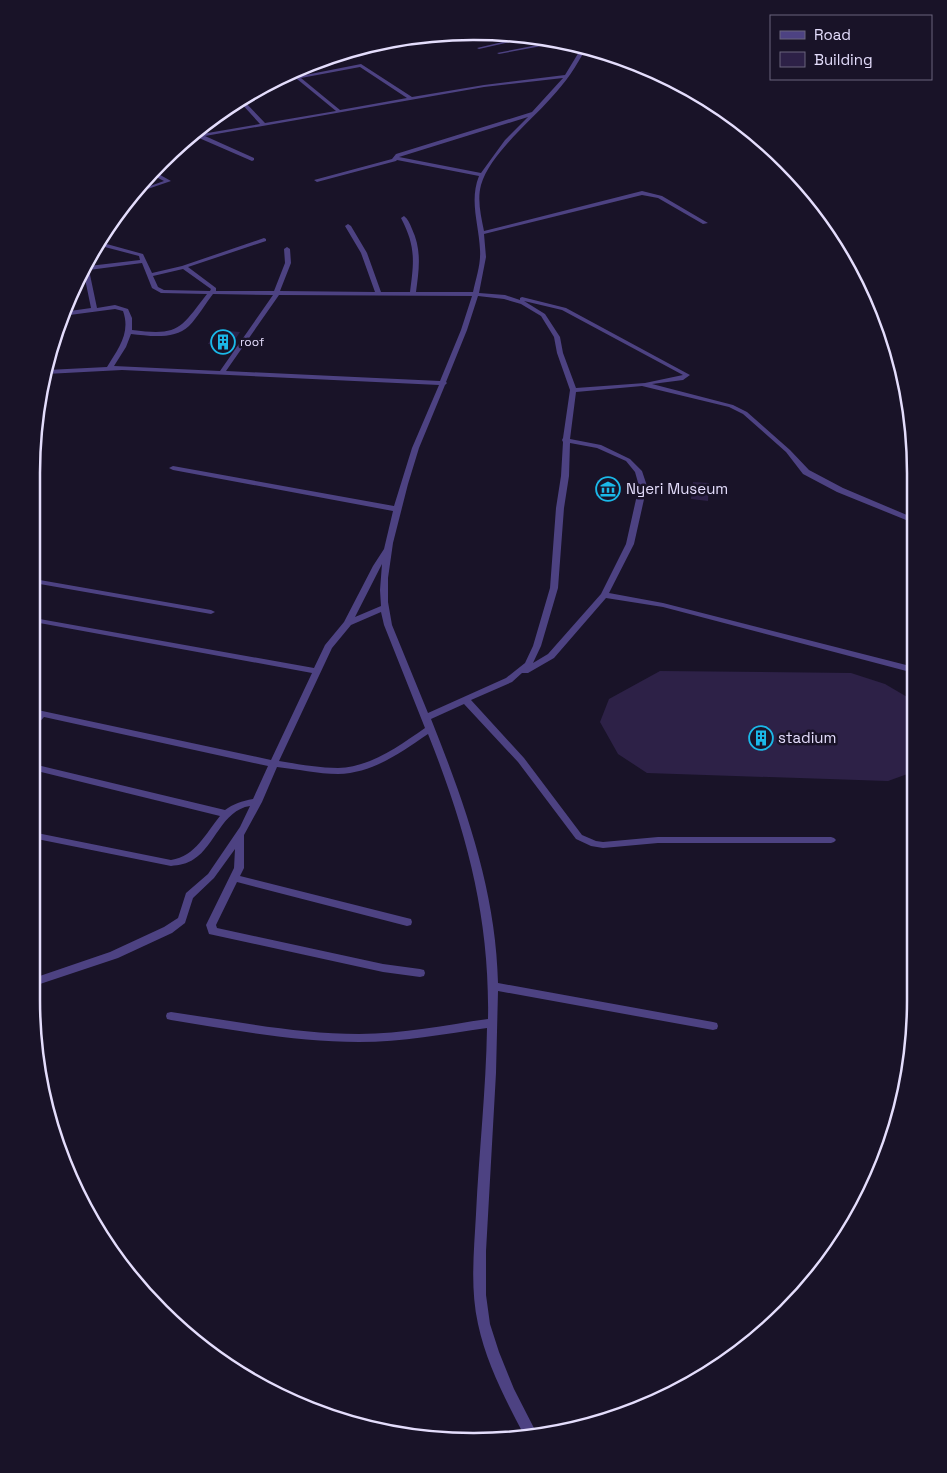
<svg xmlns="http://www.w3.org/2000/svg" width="947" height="1473" viewBox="0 0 947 1473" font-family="'Space Grotesk',sans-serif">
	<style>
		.building { fill: #2d2147 }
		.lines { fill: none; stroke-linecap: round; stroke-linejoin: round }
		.minor { fill: #4d4282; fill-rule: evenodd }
		.labels { text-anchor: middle; stroke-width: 5; stroke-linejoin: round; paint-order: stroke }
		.far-poi-label { font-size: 12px; fill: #e4ddfc; stroke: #191328; text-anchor: start }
		.poi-label { font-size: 15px; fill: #e4ddfc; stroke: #191328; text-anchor: start }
		.rim { fill: none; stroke: #e4ddfc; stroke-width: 2.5 }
	</style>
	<rect width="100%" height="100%" fill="#191328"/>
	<path class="building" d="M217,330l23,2 -9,14 -23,-2z
		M597,480l20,1v16l-21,-1z
		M693,482l16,1 -1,18 -17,-2z
		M660,671l191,2 34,11 29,17 -1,71 -25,9 -241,-8 -29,-19 -18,-32 9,-23z"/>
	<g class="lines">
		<path class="minor" d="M532,35l5,1 -58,13 -2,-1z
			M558,41l5,1 -64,12 -2,-1z
			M582,47l4,1c-10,19 -20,34 -35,50 -20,23 -61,56 -70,87 -4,15 0,31 3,46l158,-40 20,5 46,27 -5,1 -45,-26 -16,-3 -158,39 2,23 -7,36 26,2 15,5v-2l2,-1 44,11 124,67 -7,5 -31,4 81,21 14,7 43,38 19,20 34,18 71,30v4h-3l-74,-30 -34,-18 -17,-22 -43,-38 -14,-7 -87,-21 -66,6 -6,47 31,6 29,14 12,12 5,15 -13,58 -25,49 54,10 251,64v6l-251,-66 -57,-9 -52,60 -26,15h-6l-10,9 -41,18 53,58 58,77 14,6 7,1 55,-5h173l3,1 2,2 -2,2 -3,1h-173l-55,5 -12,-2 -15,-7 -58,-77 -54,-58 -33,15c34,85 65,172 67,264l215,39 4,1 1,3 -1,3 -4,1 -215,-39 -2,82 -10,178v44l4,29 9,28 15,37 22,43 -13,1c-18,-34 -37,-71 -45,-109 -8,-36 -4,-73 -2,-110 3,-62 10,-124 11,-186 -42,6 -85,14 -128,14 -63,0 -126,-12 -188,-22l-4,-1 -1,-3 1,-3 4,-1c63,9 125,22 188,22 44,0 86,-9 129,-15 2,-102 -22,-190 -60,-285 -28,19 -55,39 -90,40 -20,0 -41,-5 -61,-7l-15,35 -18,33v33l-4,8 167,42 4,1 1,3 -1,3 -4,1 -170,-44 -21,43 1,3 166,36 37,5 4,1 1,3 -1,3 -4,1 -37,-5 -174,-38 -3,-9 28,-57 1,-19 -21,29 -21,20 -8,25 -13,10 -54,25 -87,29v-8l79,-27 54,-25 14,-9 8,-25 22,-19 32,-47 10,-21c-28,4 -35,40 -56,53 -7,5 -15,6 -23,7l-139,-28v-6l139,28c25,-4 34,-26 49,-44l-187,-46v-6l192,46c8,-6 17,-9 28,-11l15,-33 -224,-49 -8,9 -3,1v-9l3,-3h-3v-6l238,51 41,-87 -278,-51v-4l280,50 11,-23 19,-23 29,-56 11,-17 9,-38 -220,-41 -4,-2 4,-2 221,40 18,-58 27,-63 -317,-15 -76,4 1,-4 60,-3c11,-18 24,-34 16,-56l-8,-2 -53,7 1,-4 28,-4 -7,-34 5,-8 51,-6 -1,-4 -38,-10 2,-3 40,11 9,19 30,-7 82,-28 2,1v2l-78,26 28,21v3h58l11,-28 -1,-14 3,-2 3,2 1,14 -11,28 95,1 -14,-39 -16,-27 3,-2 3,2 16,27 14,39h29c4,-31 6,-45 -9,-74l3,-2c4,3 6,8 8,13 10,21 7,41 4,63h57c3,-14 8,-28 7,-42 -1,-26 -11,-49 -1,-74l-82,-16 -1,1 -79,21 -3,-2 78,-21 4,-5 136,-42 31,-34 -79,9 -279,49 49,22v2l-2,1 -53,-23 -12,1 3,-3 70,-12 -21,-23 3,-2 23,24 71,-12 -39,-32 -32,6 5,-3 91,-18 51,33 72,-12 81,-10zM360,67l47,31 -67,12 -39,-32zM528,117l-23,23 -24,33 -82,-16zM142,263l10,25 9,5 46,1c-27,35 -28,42 -75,36v-12l-4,-9 -13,-4 -18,3 -8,-38zM183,269l28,20 -1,2 -46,-1 -6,-3 -5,-11zM213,294l60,1 -53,76 -106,-5 12,-19 5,-13c19,2 43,6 58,-8 9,-9 16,-22 24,-32zM279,295l193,1 -11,34 -21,51 -214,-10zM478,296l26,3 17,5 20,12 13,21 3,16 13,37 -7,48 -1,2 1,2 -2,34 -5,32 -6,80 -17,58 -8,17 -19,15 -78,35 -36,-88 -4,-23v-24l5,-35 15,-59 11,-36 26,-63 2,-2 -1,-1 21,-52zM524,301l38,9 121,65 -38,8 -69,5 -13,-35 -3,-16 -15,-23zM570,443l27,5 29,13 9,11 4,14 -13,58 -25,50 -53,60 -15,9 8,-17 17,-58 6,-80 5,-32zM382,564l-2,26 1,16 -26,11zM381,612l3,13 41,103c-26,18 -54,39 -87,40 -19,0 -40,-4 -59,-7l53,-113 19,-23z
			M153,171l18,10 -38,13 3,-3 28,-10 -14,-7z
			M34,579l177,31 4,2 -4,2 -177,-31z"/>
	</g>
	<defs>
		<g id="building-ring" transform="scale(1.25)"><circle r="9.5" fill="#191328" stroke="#1bb9e9" stroke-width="1.5"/><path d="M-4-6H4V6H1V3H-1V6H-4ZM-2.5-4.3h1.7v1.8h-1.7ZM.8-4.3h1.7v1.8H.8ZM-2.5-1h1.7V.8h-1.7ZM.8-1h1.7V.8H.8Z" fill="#1bb9e9"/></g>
		<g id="museum-ring" transform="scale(1.25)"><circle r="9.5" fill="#191328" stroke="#1bb9e9" stroke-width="1.5"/><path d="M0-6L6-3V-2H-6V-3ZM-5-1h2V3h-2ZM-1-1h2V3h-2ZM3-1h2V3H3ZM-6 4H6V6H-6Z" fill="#1bb9e9"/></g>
	</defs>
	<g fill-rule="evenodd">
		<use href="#building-ring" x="223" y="342"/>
		<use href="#museum-ring" x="608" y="489"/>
		<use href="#building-ring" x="761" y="738"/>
	</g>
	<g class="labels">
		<g class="far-poi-label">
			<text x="240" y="346">roof</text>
		</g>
		<g class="poi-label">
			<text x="626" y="494">Nyeri Museum</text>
			<text x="778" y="743">stadium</text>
		</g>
	</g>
	<path d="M0 0H947V1473H0ZM473 40H474A433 433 0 0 1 907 473V1000A433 433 0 0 1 474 1433H473A433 433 0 0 1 40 1000V473A433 433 0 0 1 473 40Z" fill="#191328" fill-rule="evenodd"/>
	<path class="rim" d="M473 40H474A433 433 0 0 1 907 473V1000A433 433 0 0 1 474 1433H473A433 433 0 0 1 40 1000V473A433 433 0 0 1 473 40Z"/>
	<rect x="770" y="15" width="162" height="65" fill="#191328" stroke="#6a647d"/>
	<rect x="780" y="31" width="25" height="8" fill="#4d4282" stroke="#6a647d"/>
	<text x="814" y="40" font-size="15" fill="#e4ddfc">Road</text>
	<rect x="780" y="52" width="25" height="15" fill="#2d2147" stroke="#6a647d"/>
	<text x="814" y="65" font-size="15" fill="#e4ddfc">Building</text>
</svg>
